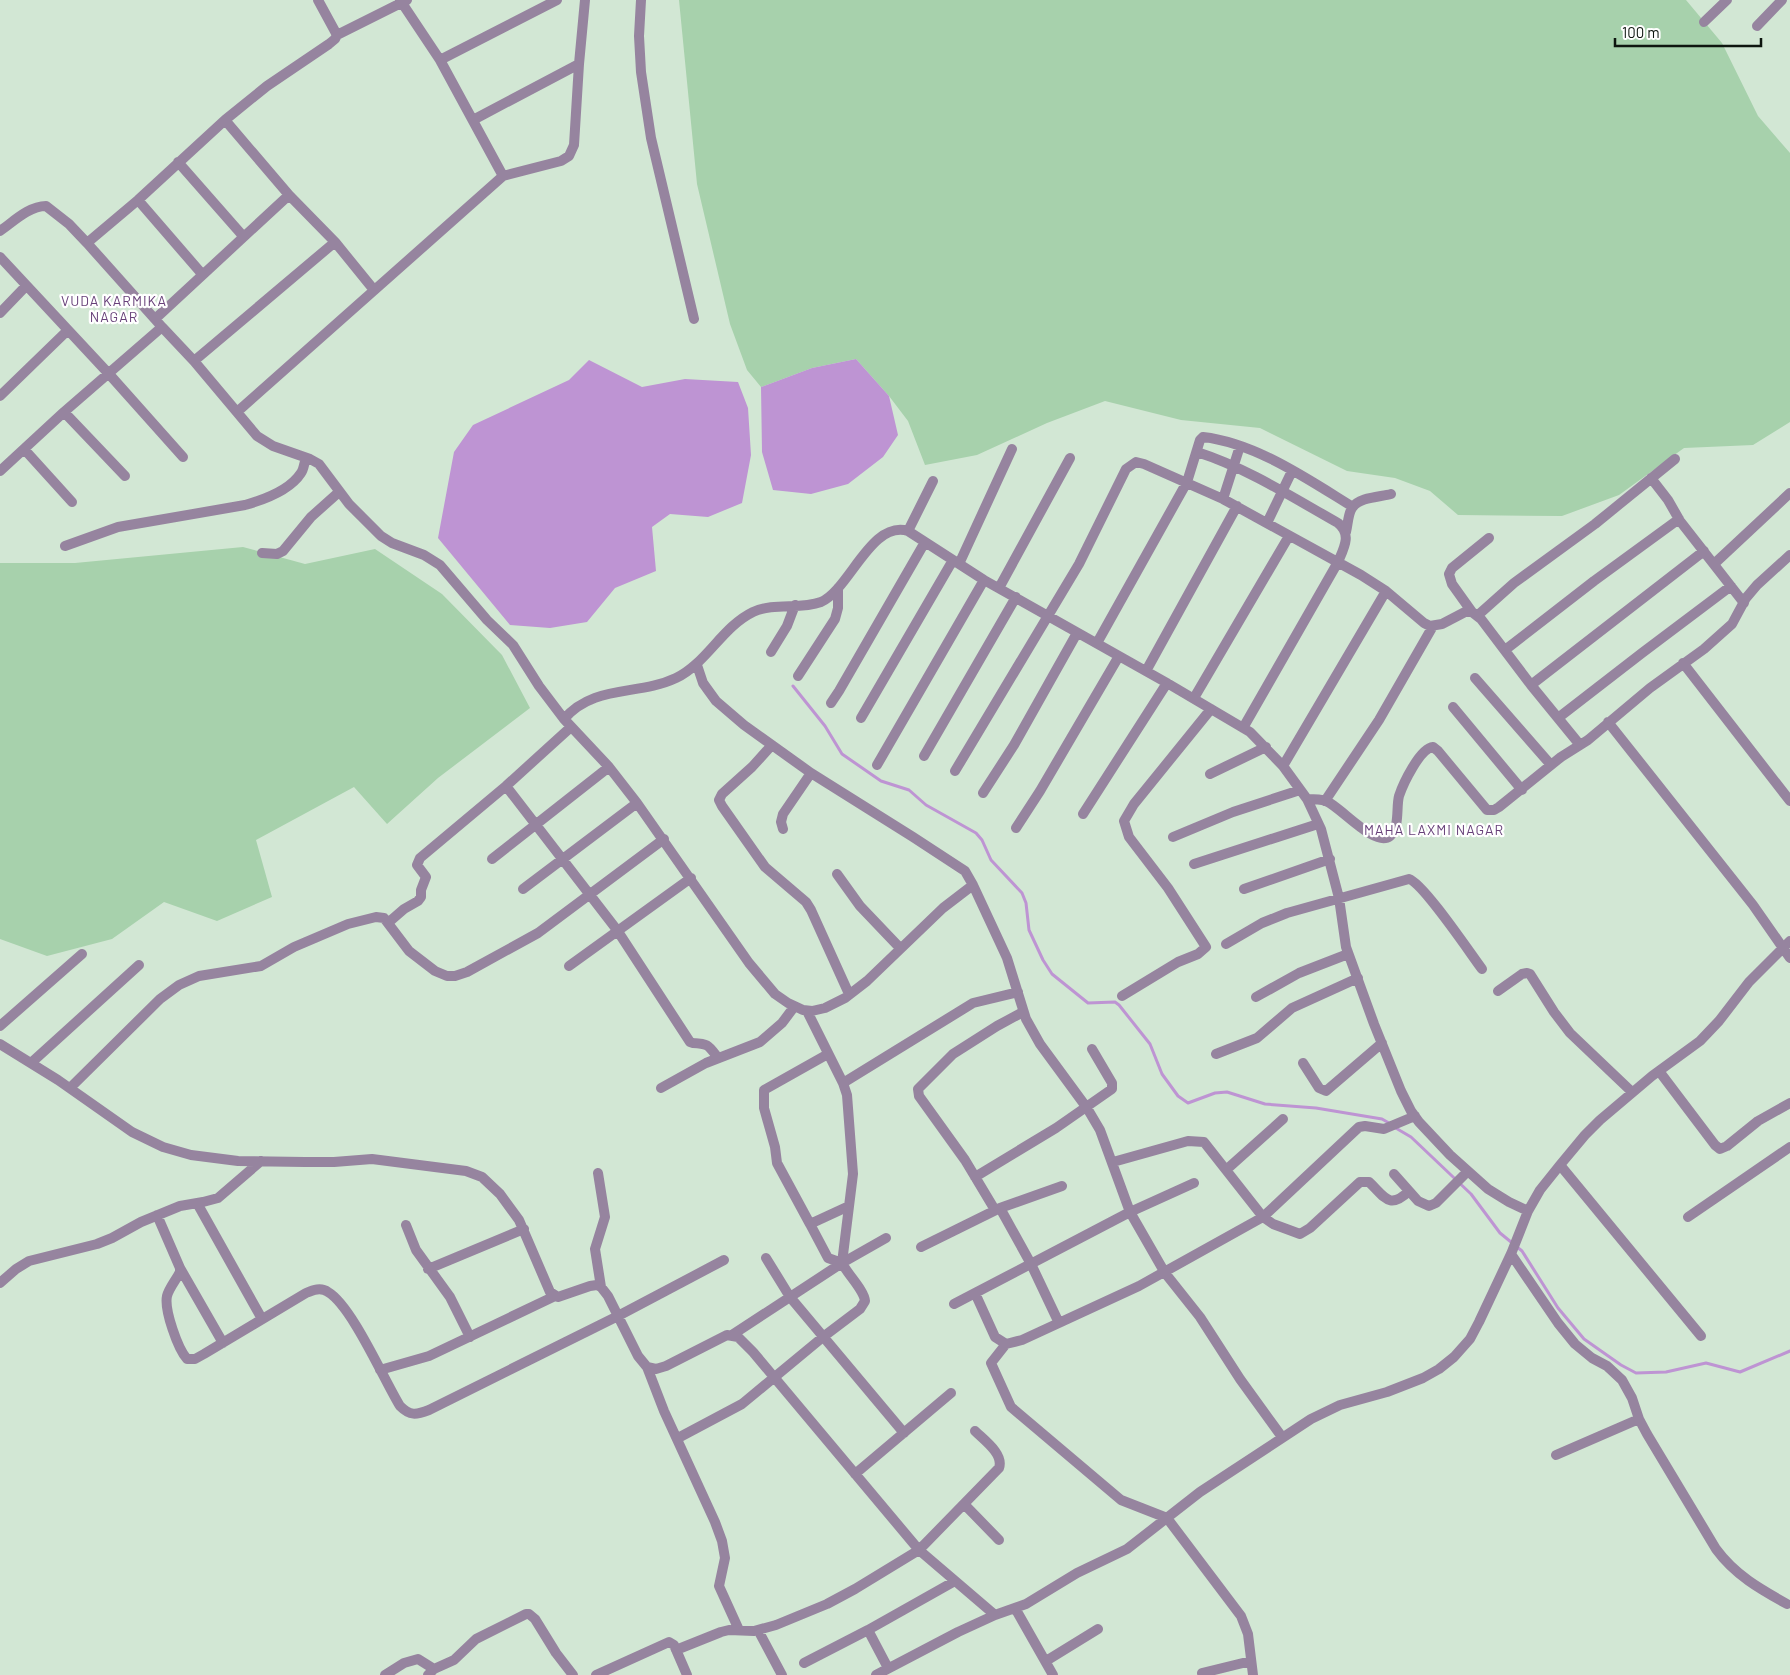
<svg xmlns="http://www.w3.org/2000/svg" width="1790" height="1675" viewBox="0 0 1790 1675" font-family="Barlow,sans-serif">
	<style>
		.green { fill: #a7d1ac }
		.water { fill: #be94d3 }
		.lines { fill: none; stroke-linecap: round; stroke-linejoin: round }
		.stream { stroke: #be94d3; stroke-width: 3 }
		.minor { stroke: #96849f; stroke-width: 10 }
		.labels { text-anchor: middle; stroke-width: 4.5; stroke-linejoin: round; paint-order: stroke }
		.neighbourhood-label { font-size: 14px; letter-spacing: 1px; fill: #674079; stroke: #fff }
	</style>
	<rect width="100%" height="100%" fill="#d2e7d4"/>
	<path class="green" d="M679,0h1007l36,43 36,73 32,37v269l-37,23 -69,3 -65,47 -57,21 -104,-1 -28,-24 -35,-13 -48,-7 -87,-43 -79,-8 -76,-19 -58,22 -70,32 -52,10 -17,-44 -19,-25 -33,-37 -44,9 -51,19 -14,-17 -17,-46 -33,-140z
		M243,547l62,17 70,-15 67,45 60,61 28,53 -92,70 -51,46 -33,-37 -98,53 16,57 -55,24 -53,-19 -52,37 -65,17 -47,-17v-376h75z"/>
	<path class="water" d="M856,359l33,37 9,39 -15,22 -35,27 -37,10 -38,-4 -11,-38 -1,-65 51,-19z
		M589,360l53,27 43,-8 53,3 10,26 3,47 -9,48 -34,14 -38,-3 -18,13 4,44 -41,17 -28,34 -37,6 -40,-3 -72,-87 16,-86 19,-27 96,-45z"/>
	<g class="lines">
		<path class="stream" d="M793,686l32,40 17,28 39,27 28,9 17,15 50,28 6,7 9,20 31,33 4,10 3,27 14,30 9,14 36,29 27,-1 4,3 31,39 12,30 16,22 10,7 27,-10 12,-1 38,12 51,4 66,11 7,4
			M1394,1127l17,10 60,57 29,39 22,18 36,57 26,31 37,26 15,8 30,-1 40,-9 34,9 50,-21"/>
		<path class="minor" d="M318,0l19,35
			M400,0l40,60 63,116
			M641,0l-2,36 2,36 10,66 43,181
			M1704,22l23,-22
			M1757,26l25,-26
			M440,60l117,-60
			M225,120l64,75 46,47 39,48
			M473,120l106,-56
			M178,162l65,74
			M138,200l64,74
			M0,231c13,-9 29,-25 46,-25l23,18 18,19
			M0,257l109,117 74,83
			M0,313l26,-27
			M155,319l134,-124
			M162,327l32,34 63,75 16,10 37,13 9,5 30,40 32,32 11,7 32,12 16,10 47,55 26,25 26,41 25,33 45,48 28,36 112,160 26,31 13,9 15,7 9,1 13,-3 20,-10 22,-17 76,-73 30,-23
			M194,361l141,-119
			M0,396l68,-66
			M64,412l61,64
			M237,412l266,-236 58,-15 8,-5 5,-11 5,-81 6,-64
			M24,449l48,53
			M1197,452c50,16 95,45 141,71 14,11 6,25 0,39l-95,166
			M0,471l64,-59 98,-85 -75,-84 51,-43 87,-80 42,-34 62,-42 6,-5 2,-4 70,-35
			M1651,478l17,22 12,21 64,82
			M1223,499l17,-53
			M1267,523l25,-52
			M908,531l25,-50
			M1346,532c2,-8 2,-18 6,-24 7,-11 28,-11 39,-14
			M65,546l53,-19 127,-22c18,-5 45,-15 56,-32 3,-4 3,-10 5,-15
			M262,553l15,1 6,-3 28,-34 28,-25
			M959,564l53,-115
			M1714,564l76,-71
			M999,588l71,-130
			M1472,612l-20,-28 -3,-10 3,-6 37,-30
			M1477,616l37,-33 81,-59 80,-65
			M1097,643l90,-161 13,-42 3,-3c53,6 106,43 150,70
			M1505,650l89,-69 85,-62
			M771,652l16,-26 8,-21
			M1683,663l107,138
			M697,665l6,18 5,7 8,11 28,24 67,48 102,64 52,34 8,14 34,73 19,61 14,25 47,64 13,22 30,82 -176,92
			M1146,671l91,-165
			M798,676l37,-57 3,-11v-20
			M1475,678l76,87
			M1531,685l173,-134
			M1194,698l95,-162
			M831,703l8,-12 86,-149
			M1453,707l69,83
			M861,718l92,-158
			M1558,718l84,-65 89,-67
			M564,719c30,-35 74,-23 112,-41 31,-15 46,-51 77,-66 22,-10 46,-2 68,-10 29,-13 50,-82 87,-71l76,49 183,103 83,49 33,34 24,33 14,30 18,69 7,49 28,77 27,67 10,20 8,11 31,33 38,34 21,13 19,9
			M1608,722l145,183 37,53
			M772,745l-20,22 -30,27 -3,6 3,6 43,61 41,35 5,8 38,84
			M924,756l92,-159
			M877,765l107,-185
			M1283,766l103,-175
			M955,771l124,-207 47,-95 10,-7 8,2 79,35 138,76 25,16 38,32 6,3 12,-2 23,-12h7l9,7 50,66 49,60
			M1210,774l56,-27
			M506,786l111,144 73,112 3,1c16,1 15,2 25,15
			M983,793l31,-48 63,-112
			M1307,799c6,0 13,0 19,2 15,6 49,47 64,35 10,-8 6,-29 9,-40 4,-12 21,-48 34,-49l5,4 49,59h7l5,-3 62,-50 27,-17 62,-52 54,-39 28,-25 14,-26 11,-13 33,-30
			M1325,801l54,-81 54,-94
			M1083,814l84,-131
			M1016,828l24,-37 79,-135
			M783,829l-2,-7 2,-8 28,-41
			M1173,837l60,-25 67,-22
			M492,859l117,-92
			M1194,864l124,-40
			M837,874l23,32 40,42
			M523,889l114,-86
			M1244,889l86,-30
			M389,922l15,-13 14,-8 3,-4v-7l5,-13 -9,-12 3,-7 86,-72 65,-59
			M1226,944l36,-21 25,-10 122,-34c14,4 61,74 73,90
			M569,966l122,-88
			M1498,991l24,-17 5,-1 3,1 24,38 16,21 62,59
			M1122,996l56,-34 20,-8 8,-7 -38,-59 -39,-51 -5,-16 10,-17 77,-95
			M1256,997l43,-24 49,-19
			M0,1026l82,-72
			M0,1044l58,36 74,52 31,15 28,8 47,6 67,1h29l38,-3 94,12 16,6 18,17 19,26 31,72 8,5 32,-11 7,-1 4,2 7,9 30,60 9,11 9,2 10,-3 61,-31 11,2 15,15 166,198 76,65
			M1216,1054l41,-16 35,-30 66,-30
			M31,1063l108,-98
			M1303,1063l16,25 7,3 56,-48
			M1659,1071l56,74 5,4 7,-3 31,-25 32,-18
			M843,1083l130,-80 45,-11
			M70,1088l90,-89 19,-14 20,-9 62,-10 33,-19 54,-23 28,-7 8,1 25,33 26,20 12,5h8l12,-4 71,-39 126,-94
			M661,1088l45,-25 54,-21 22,-19 12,-16
			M1113,1162l75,-21 16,1 59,75 10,7 27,10 10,-6 50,-46h9c16,15 20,28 40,9
			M1560,1165l141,171
			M1226,1170l57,-51
			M598,1173l7,44 -10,32 6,38
			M1394,1174l24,27 11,5 7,-3 32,-32
			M975,1177l81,-49 56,-39v-6l-20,-34
			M1194,1183l-64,29 35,61 35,44 40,62 42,58
			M197,1203l65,116
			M1000,1208l31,56 28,59
			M995,1210l-30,-50 -46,-64 -1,-7 35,-35 44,-28 26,-14
			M157,1215l23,53v4c-4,8 -11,16 -13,24 -3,14 11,53 20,63h8l9,-5 102,-61c7,-3 15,-6 22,-1 24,14 56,88 72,114 10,10 16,9 29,4l189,-94 106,-56
			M1688,1217l102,-70
			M810,1224l-33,-61 -2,-16 -11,-39v-18l64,-36
			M406,1225l10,25 34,47 20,40
			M921,1247l79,-39 62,-22
			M1511,1254l47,69 17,21 17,14 15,8 15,14 10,18 7,21 8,15 69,115c19,26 44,40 71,55
			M766,1258l24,39 114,136
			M842,1263l-14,-5 -18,-34 39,-18
			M180,1268l43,75
			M428,1269l96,-40
			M0,1283l16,-14 13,-8 68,-17 15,-6 29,-16 39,-16 23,-4 15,-4 43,-37
			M975,1293l20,44 11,7 16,-4 117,-54 124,-69 96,-90 6,-1 19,3 31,-13
			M732,1335l110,-72 44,-25
			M1006,1344l-15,19 20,44 110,93 46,18 74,98 7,18 5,41
			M647,1367l17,44 51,111 7,19 3,17 -6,28 20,44
			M380,1370l49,-14 126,-60
			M678,1438l64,-34 81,-67 37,-28 5,-8c-1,-11 -17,-26 -23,-38l11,-89 -6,-79 -4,-12 -36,-72
			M1556,1455l83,-36
			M855,1474l96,-81
			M964,1504l35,36
			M1015,1608l38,67
			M758,1630l24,45
			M868,1630l87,-49
			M676,1650l45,-18 8,-2 25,1 22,-6 51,-21 28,-15 64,-39 80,-82c5,-14 -15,-28 -24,-37
			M1046,1661l52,-32
			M804,1663l64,-33 20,38
			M1202,1673l49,-12
			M385,1675l19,-12 14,-4 16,10
			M428,1675l6,-6 20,-9 22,-21 50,-25h3l6,5 21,34 17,22
			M596,1675l73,-33 5,3 13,30
			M876,1675l82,-43 37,-17 31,-11 51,-31 50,-24 73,-57 111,-73 29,-14 47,-13 36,-14 16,-9 15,-12 16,-18 9,-17 32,-68 17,-43 12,-21 20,-25 25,-30 15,-15 52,-44 48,-35 19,-20 30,-39 41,-41"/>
	</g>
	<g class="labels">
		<g class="neighbourhood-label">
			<text x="114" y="306">VUDA KARMIKA<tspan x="114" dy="16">NAGAR</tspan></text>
			<text x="1434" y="835">MAHA LAXMI NAGAR</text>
		</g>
	</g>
	<path d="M1615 38v8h146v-8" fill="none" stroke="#0e160f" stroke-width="2.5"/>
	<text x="1622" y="38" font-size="15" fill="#0e160f" stroke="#ffffff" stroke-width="4" paint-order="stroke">100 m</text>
</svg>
